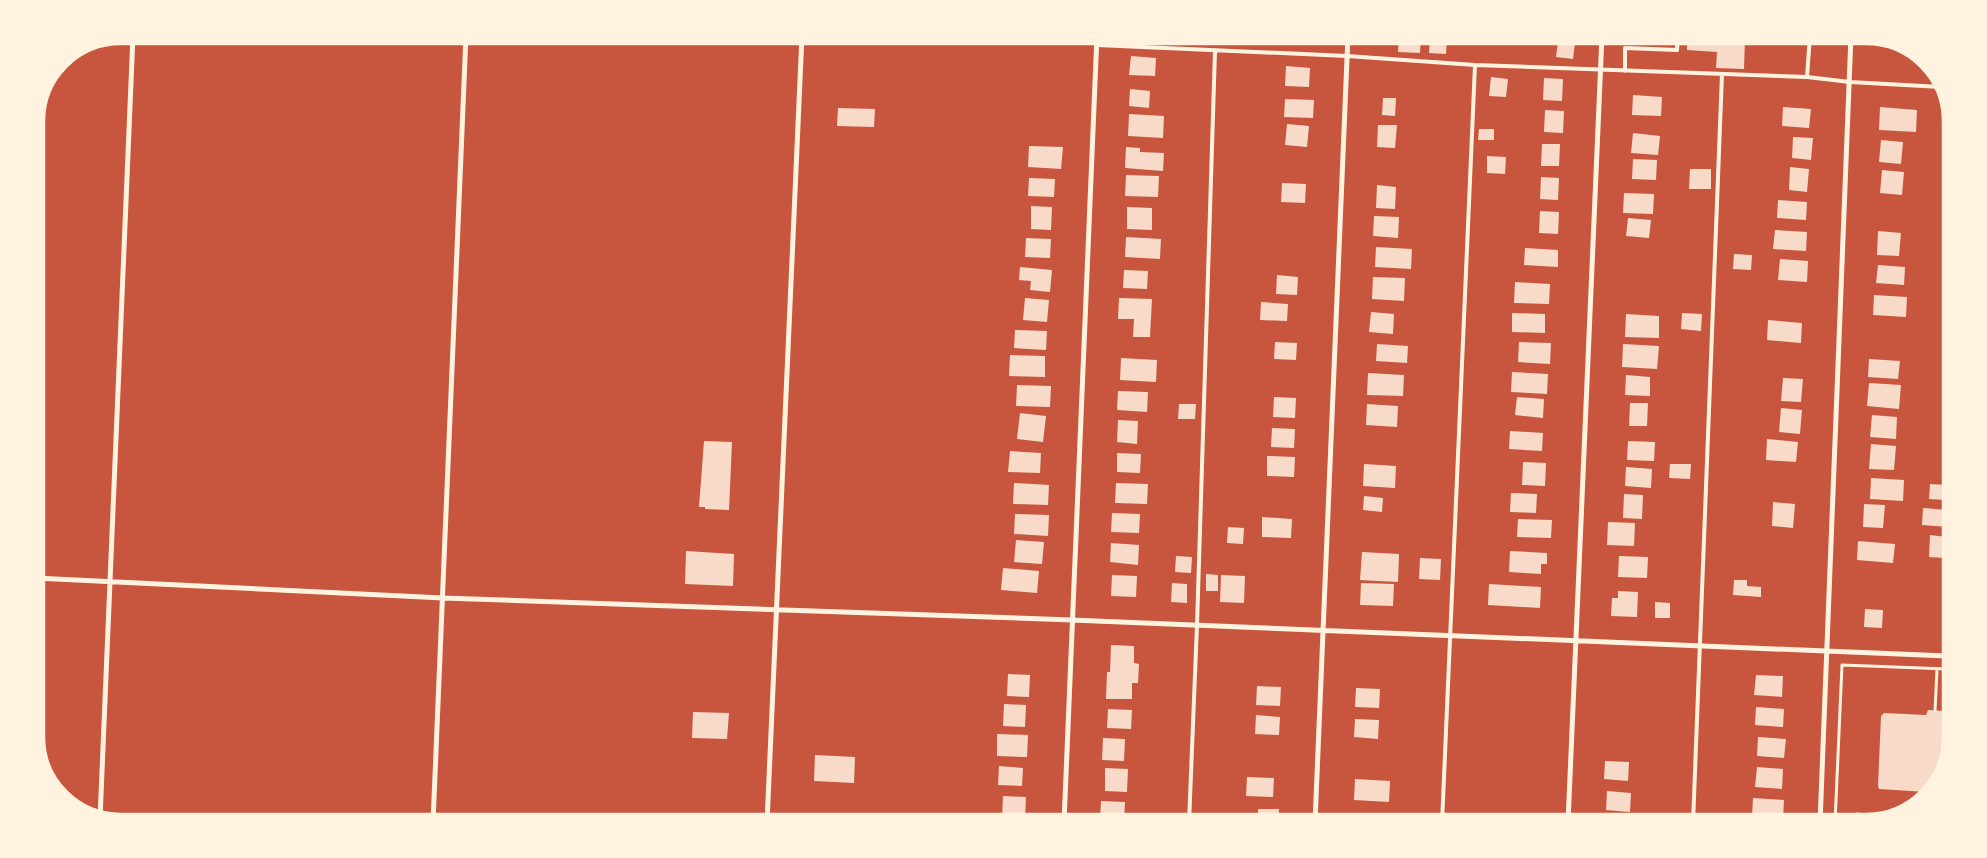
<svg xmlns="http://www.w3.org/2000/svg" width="1987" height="858" viewBox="0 0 1987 858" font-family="Helvetica,sans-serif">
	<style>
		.building { fill: #f7dbc8 }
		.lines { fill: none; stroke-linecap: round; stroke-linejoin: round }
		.path { stroke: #fff3e0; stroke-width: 3 }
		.service { stroke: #fff3e0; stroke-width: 4 }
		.minor { stroke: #fff3e0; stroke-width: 5 }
		.rim { fill: none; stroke: #fff3e0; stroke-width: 2.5 }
	</style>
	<rect width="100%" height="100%" fill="#c8553d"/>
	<path class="building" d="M1261,35h28v6l-28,-1z
		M1300,35h19v9l-19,-1z
		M1399,35l22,1 -1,17 -22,-1z
		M1430,35l17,1 -1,18 -17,-1z
		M1687,35h100v4l-42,-2 -1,32 -28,-1 1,-16 -30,-2z
		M1874,36l23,5 -1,4 -23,-1z
		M1558,41l17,2 -2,16 -17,-2z
		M1131,56l25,2 -1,18 -26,-1z
		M1286,66l24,2 -1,19 -24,-1z
		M1491,77l17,2 -2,18 -17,-1z
		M1544,78l19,1 -1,22 -19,-1z
		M1130,89l20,2 -1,17 -20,-2z
		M1633,95l29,2 -1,19 -29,-1z
		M1383,98h13l-1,18 -13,-1z
		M1285,99l29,1 -1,18 -29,-1z
		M1783,107l28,2 -2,19 -27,-2z
		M1880,107l37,3 -1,22 -37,-2z
		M838,108l37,1 -1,18 -37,-1z
		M1545,110l19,1 -1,22 -19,-1z
		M1129,114l35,2 -1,22 -35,-2z
		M1287,124l22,2 -2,21 -22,-2z
		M1378,125h19l-2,23 -18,-1z
		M1479,129h15v11h-16z
		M1633,133l27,3 -2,19 -27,-2z
		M1793,137l20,1 -2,22 -19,-2z
		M1881,140l22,2 -2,22 -22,-2z
		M1542,144h18l-1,22h-18z
		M1029,146l34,1 -2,22 -33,-2z
		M1126,147l14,1v4l24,1 -1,18 -38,-3z
		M1487,156l19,1 -1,17 -18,-1z
		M1633,159l24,1 -1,20 -24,-1z
		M1790,167l19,2 -2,23 -18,-2z
		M1690,169h21v20h-22z
		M1882,170l22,2 -2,23 -22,-2z
		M1126,175l33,1 -1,21 -33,-1z
		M1541,177l18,1 -1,22 -18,-1z
		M1029,178l26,1 -1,18 -26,-1z
		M1282,183l24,1 -1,19 -24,-1z
		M1377,185l19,2 -1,22 -19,-1z
		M1624,193l30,1 -1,20 -30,-1z
		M1778,200l29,2 -1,18 -29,-2z
		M1031,206l21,1 -1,23 -20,-1z
		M1127,207l25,1v22l-25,-1z
		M1540,211l19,1 -1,22 -19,-1z
		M1374,216l25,1 -1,21 -25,-2z
		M1628,218l23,2 -2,18 -23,-2z
		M1775,230l32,2 -1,19 -33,-2z
		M1878,231l23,2 -2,23 -22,-1z
		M1126,237l35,2 -1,20 -35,-2z
		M1026,238l25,1 -1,19 -25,-1z
		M1376,247l36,2 -1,20 -36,-2z
		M1525,248l33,2v17l-34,-2z
		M1734,254l18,1 -1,15 -18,-1z
		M1780,259l28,2 -1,21 -29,-2z
		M1878,265l27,2 -1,18 -28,-2z
		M1020,267l32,3 -2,22 -20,-2 1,-9 -12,-1z
		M1124,270l24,1 -1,18 -24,-1z
		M1277,275l21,2 -1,18 -21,-1z
		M1373,277l32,1 -1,23 -32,-2z
		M1515,282l35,2 -1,20 -35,-1z
		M1874,295l33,2 -1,20 -33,-2z
		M1025,298l24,2 -2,22 -24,-2z
		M1119,298l33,1 -2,38h-17l1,-18h-16z
		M1261,302l27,2 -1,17 -27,-1z
		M1371,312l23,2 -1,20 -24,-2z
		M1512,313l33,1v19l-33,-1z
		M1682,313l20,1 -1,17 -20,-2z
		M1626,314l33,2v22l-34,-1z
		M1768,320l34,3 -1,20 -34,-3z
		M1015,330l32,1 -1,19 -32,-2z
		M1275,342l22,1 -1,17 -22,-1z
		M1519,342l32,1 -1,21 -32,-2z
		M1377,344l31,2 -1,17 -31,-2z
		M1623,344l36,2 -2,23 -35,-2z
		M1010,355l35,1v21l-36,-1z
		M1121,358l36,2 -1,22 -36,-2z
		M1869,359l31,2 -2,18 -30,-2z
		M1512,372l36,2 -1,20 -36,-2z
		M1368,373l36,2 -1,21 -36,-1z
		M1626,375l24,2v19l-25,-1z
		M1783,378l20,1 -2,23 -20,-1z
		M1869,383l32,2 -2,24 -32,-3z
		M1017,385l34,1 -1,21 -34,-1z
		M1118,391l30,1 -1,20 -30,-2z
		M1274,397l22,1 -1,20 -22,-1z
		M1517,397l27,2 -1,19 -28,-3z
		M1630,403h18l-1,23h-18z
		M1179,404h17l-1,15h-17z
		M1367,404l31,2 -1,21 -31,-2z
		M1781,408l21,2 -2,24 -21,-2z
		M1020,413l26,3 -3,26 -26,-3z
		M1872,415l25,2 -1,22 -26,-2z
		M1118,420l20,1 -1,23 -20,-2z
		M1272,428l23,1 -1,19 -23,-1z
		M1510,431l33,2 -1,18 -33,-2z
		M1767,439l31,3 -2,20 -30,-2z
		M704,441l28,1 -3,68 -24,-1v-2h-6z
		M1628,441l27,1 -1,19 -27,-1z
		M1871,444l25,2 -2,24 -25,-1z
		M1010,451l31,2 -1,20 -32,-1z
		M1117,453l24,1 -1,19 -23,-1z
		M1267,456l28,1 -1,20 -27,-1z
		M1523,462l23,1 -1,23 -23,-1z
		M1364,464l32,2 -1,22 -32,-2z
		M1670,464h21l-1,15 -21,-1z
		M1626,467l26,2 -1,19 -26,-2z
		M1871,478l33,2 -1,21 -33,-2z
		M1014,483l35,2 -1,20 -35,-1z
		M1116,483l32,1 -1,20 -32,-1z
		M1930,484l17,1 -1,15 -17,-1z
		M1511,493l26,1 -1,19 -26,-1z
		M1624,494l19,1 -1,24 -19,-1z
		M1364,496l19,2 -1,14 -19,-2z
		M1773,502l22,2 -2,24 -21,-2z
		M1864,504l21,1 -2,23 -20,-1z
		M1923,508l25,2v17l-26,-2z
		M1112,513l28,1 -1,19 -28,-1z
		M1015,514l34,1 -1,21 -34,-2z
		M1262,517l30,2 -1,19 -29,-1z
		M1518,519l34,1 -1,18 -34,-1z
		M1608,522l27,1 -1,23 -27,-1z
		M1228,527l16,1 -1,16 -16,-1z
		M1930,535l17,2 -2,21 -16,-1z
		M1016,540l28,2 -2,22 -28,-2z
		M1858,541l37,3 -2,19 -36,-3z
		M1111,543l28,2 -1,20 -28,-3z
		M686,551l48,3 -1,32 -48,-2z
		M1510,551l37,2v11h-6v10l-32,-2z
		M1362,552l37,2 -1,28 -38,-2z
		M1176,556l16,1 -1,16 -16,-1z
		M1619,556l29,1 -1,21 -29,-1z
		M1420,558l21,1 -1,21 -21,-1z
		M1003,568l36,3 -2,22 -36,-3z
		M1206,574l12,1v16h-12z
		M1112,575l25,1 -1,21 -25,-1z
		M1221,575l24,1 -1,27 -24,-1z
		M1734,580h13v6l14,1v10l-28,-2z
		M1172,583l15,1v19l-16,-1z
		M1361,583l33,1 -1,22 -33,-1z
		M1489,584l52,3 -1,21 -52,-3z
		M1618,591l20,1 -1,25 -26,-1 1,-18h6z
		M1655,602l15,1v15h-15z
		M1865,609l18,1 -1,18 -18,-1z
		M1111,645l23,1v17l5,1 -1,19h-6v16h-26l1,-27h3z
		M1008,674l22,1 -1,22 -22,-1z
		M1756,675l27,1 -1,21 -28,-2z
		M1257,686l24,1 -1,19 -24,-1z
		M1356,688l24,1 -1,19 -24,-1z
		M1004,704l22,1 -1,22 -22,-1z
		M1756,707l28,2 -1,18 -28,-2z
		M1108,709l24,1 -1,19 -24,-1z
		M1928,710l18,1v59l-20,24v-2l-47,-3 -1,-3 3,-70 3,-3 42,2z
		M693,712l36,1 -2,26 -35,-1z
		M1256,715l24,2 -1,18 -24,-1z
		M1355,719l24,1 -1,19 -24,-2z
		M997,734l31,1 -1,22 -30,-1z
		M1758,737l28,2 -2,19 -27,-2z
		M1103,738l22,1 -1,22 -22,-1z
		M815,755l40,2 -1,26 -40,-2z
		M1605,761l24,1 -1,19 -24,-2z
		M999,766l24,2 -1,18 -24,-1z
		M1757,767l26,2 -1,20 -27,-2z
		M1105,768l23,1 -1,23 -22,-1z
		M1247,777l27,1 -1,19 -27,-1z
		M1355,779l35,2 -1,21 -35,-2z
		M1607,791l24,2 -1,19 -24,-2z
		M1003,796l23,1 -1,22 -23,-1z
		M1753,798l31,2 -1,19 -31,-2z
		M1101,801l24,1 -1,19 -24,-2z
		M1258,809h21l-1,14h-20z
		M1353,813l26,1v9h-26z"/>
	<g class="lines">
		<path class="path" d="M1935,711l2,-42
			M1836,816l9,1 13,-3 21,5
			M1845,817l4,6
			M1835,823l7,-158 105,4"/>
		<path class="service" d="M1097,45l250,11 128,9 332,12 43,5 91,5
			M1625,71v-23l52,2 1,-15
			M1807,77l3,-42
			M1189,823l8,-198 18,-574
			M1442,823l33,-758
			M1693,823l29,-749"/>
		<path class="minor" d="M35,578l408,20 629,22 875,36
			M100,819l33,-784
			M433,823l33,-788
			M767,823l35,-788
			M1064,823l33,-788
			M1315,823l33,-788
			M1568,823l34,-788
			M1820,823l31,-788"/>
	</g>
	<path d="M0 0H1987V858H0ZM121 44H1866A77 77 0 0 1 1943 121V737A77 77 0 0 1 1866 814H121A77 77 0 0 1 44 737V121A77 77 0 0 1 121 44Z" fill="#fff3e0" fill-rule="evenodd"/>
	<path class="rim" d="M121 44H1866A77 77 0 0 1 1943 121V737A77 77 0 0 1 1866 814H121A77 77 0 0 1 44 737V121A77 77 0 0 1 121 44Z"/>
</svg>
